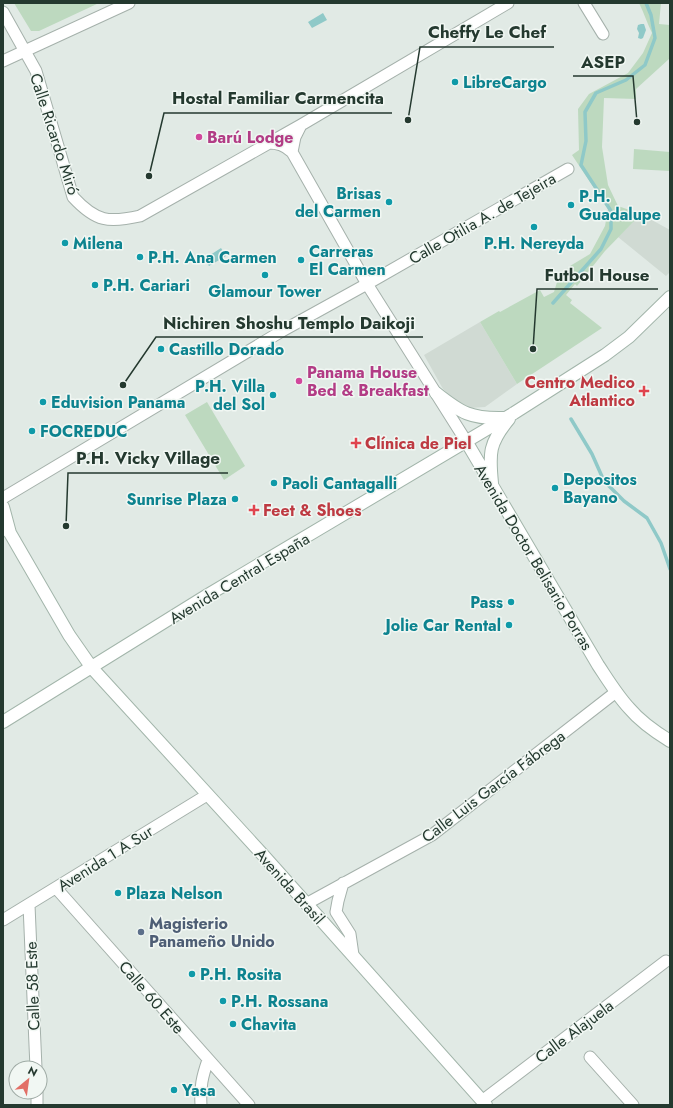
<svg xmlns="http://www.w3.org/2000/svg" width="673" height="1108" viewBox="0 0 673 1108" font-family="Jost,sans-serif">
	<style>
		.built { fill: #d0dad3 }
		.green { fill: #bdd9bf }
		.water { fill: #8fc9c8 }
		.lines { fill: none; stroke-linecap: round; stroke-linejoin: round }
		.stream { stroke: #8fc9c8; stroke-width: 3.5 }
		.street-casing { stroke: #a5b1ab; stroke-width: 13 }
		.secondary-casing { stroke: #a2b5aa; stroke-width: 14 }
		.street { stroke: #fff; stroke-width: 11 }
		.secondary { stroke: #fff; stroke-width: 12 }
		.culture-dot { fill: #0f9aa8; stroke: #f1f7f3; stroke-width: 1.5 }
		.hotel-dot { fill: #d1479c; stroke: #f1f7f3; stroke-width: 1.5 }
		.health-dot { fill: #e0444e; stroke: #f1f7f3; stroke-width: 1.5 }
		.service-dot { fill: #5c6f8a; stroke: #f1f7f3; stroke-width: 1.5 }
		.labels { text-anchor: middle; stroke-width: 3; stroke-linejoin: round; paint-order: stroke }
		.culture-label { font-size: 16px; font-weight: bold; fill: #0d838f; stroke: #f1f7f3; text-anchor: start }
		.street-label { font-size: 16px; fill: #24392f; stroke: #f1f7f3 }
		.hotel-label { font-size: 16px; font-weight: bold; fill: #b23c85; stroke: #f1f7f3; text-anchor: start }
		.health-label { font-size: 16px; font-weight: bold; fill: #be3a42; stroke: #f1f7f3; text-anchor: start }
		.service-label { font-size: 16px; font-weight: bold; fill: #4e5e75; stroke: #f1f7f3; text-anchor: start }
		.leader { fill: none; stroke: #24392f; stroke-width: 1.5 }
		.callout-dot { fill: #24392f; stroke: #f1f7f3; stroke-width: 1.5 }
		.callout-label { font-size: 17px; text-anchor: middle; font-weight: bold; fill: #24392f; stroke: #f1f7f3; stroke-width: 3; stroke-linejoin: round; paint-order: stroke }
	</style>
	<rect width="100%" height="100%" fill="#e1eae5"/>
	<path class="built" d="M641,214l29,16v42l-4,4 -48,-39z
		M480,322l37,62 -32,23 -16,1 -11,-5 -15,-14 -19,-34z"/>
	<path class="green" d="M14,3h85l-60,28h-8z
		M639,3h22l-2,21 11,1 -1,34 -33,30v10l-32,-1 -2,49 6,38 10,21 23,8 -36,37 -28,35 -2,-2 -9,11 6,5 -2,3 32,25 -85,56 -37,-62 19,-11 1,1 40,-22 4,7 10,-5 3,-10 13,-16 20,-12 15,-28 3,-17 -36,-54 7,-5 -1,-41 11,-15 39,-21 15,-20 9,-20c-5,-10 -8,-20 -13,-30z
		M634,149l36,3v19l-37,-2z
		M207,402l38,64 -21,14 -39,-65z"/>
	<path class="water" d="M323,13l4,7 -15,8 -4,-6z
		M641,24h3l2,6 -3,8 -2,1 -3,-1 1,-5 -2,-4 1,-4z
		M221,248l5,8 -17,10 -5,-7z"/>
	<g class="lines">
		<path class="stream" d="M553,303l48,-54 10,-20v-18l-30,-46 5,-24 -1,-29 11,-19 30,-13 19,-15 10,-27 -4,-23 -5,-12
			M571,419l21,35 12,27 20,20 23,17 14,25 9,26"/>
		<g class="street-casing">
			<path id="street" d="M584,3l19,31
				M3,12l33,59 37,126c23,25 36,26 67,19l161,-91 207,-122
				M3,61l126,-58
				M268,143c10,0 16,2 24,9l75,132 99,157
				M292,152l3,-15 6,-12
				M3,498l279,-167 85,-47 201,-115
				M343,883l-5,18 -2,11 14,22 3,21
				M56,888l193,217
				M306,904l126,-69 184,-143
				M29,905l7,163
				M3,920l204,-125
				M590,1057l43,48
				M37,1092v13
				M482,1101l184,-140
				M201,1105c-1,-18 1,-28 7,-45"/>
		</g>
		<g class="secondary-casing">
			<path id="secondary" d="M436,393c25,20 35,26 68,25
				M466,441l132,224c10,15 19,30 31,43 10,12 28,25 41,33
				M492,483c-3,-30 -3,-40 17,-64
				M3,507l7,26
				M3,526l7,7 59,102 23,33 172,188 222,249
				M3,722l203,-126 308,-183 91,-58 24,-18 41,-40"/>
		</g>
		<use href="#street" class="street"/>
		<use href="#secondary" class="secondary"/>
	</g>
	<g class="culture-dot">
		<circle cx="455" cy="82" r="4"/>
		<circle cx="389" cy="202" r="4"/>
		<circle cx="571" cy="205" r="4"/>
		<circle cx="534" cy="227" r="4"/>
		<circle cx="65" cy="243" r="4"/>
		<circle cx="140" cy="257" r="4"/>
		<circle cx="301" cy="260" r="4"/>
		<circle cx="265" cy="275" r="4"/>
		<circle cx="95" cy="285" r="4"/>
		<circle cx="161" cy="349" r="4"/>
		<circle cx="273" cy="395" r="4"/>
		<circle cx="43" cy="402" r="4"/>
		<circle cx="32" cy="431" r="4"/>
		<circle cx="274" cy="483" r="4"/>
		<circle cx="555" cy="488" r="4"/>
		<circle cx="235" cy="499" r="4"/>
		<circle cx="511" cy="602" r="4"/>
		<circle cx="509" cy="625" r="4"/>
		<circle cx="118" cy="893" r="4"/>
		<circle cx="192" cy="974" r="4"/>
		<circle cx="223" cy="1001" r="4"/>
		<circle cx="233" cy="1024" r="4"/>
		<circle cx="174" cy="1090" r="4"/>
	</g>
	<g class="hotel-dot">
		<circle cx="199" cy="137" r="4"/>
		<circle cx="299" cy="381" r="4"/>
	</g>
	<g class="health-dot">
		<path d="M642 385h4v4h4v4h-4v4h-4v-4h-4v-4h4z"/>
		<path d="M354 437h4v4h4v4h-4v4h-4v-4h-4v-4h4z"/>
		<path d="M252 504h4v4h4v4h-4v4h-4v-4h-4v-4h4z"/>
	</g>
	<circle class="service-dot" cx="141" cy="932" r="4"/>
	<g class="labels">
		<g class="culture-label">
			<text x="463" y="88">LibreCargo</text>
			<text x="381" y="199" text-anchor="end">Brisas<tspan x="381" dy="18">del Carmen</tspan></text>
			<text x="579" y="202">P.H.<tspan x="579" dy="18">Guadalupe</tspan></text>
			<text x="73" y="249">Milena</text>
			<text x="534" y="249" text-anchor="middle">P.H. Nereyda</text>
			<text x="309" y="257">Carreras<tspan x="309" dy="18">El Carmen</tspan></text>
			<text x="148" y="263">P.H. Ana Carmen</text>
			<text x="103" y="291">P.H. Cariari</text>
			<text x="265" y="297" text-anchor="middle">Glamour Tower</text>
			<text x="169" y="355">Castillo Dorado</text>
			<text x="265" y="392" text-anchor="end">P.H. Villa<tspan x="265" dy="18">del Sol</tspan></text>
			<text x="51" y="408">Eduvision Panama</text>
			<text x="40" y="437">FOCREDUC</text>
			<text x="563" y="485">Depositos<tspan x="563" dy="18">Bayano</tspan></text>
			<text x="282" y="489">Paoli Cantagalli</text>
			<text x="227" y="505" text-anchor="end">Sunrise Plaza</text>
			<text x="503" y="608" text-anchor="end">Pass</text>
			<text x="501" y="631" text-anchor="end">Jolie Car Rental</text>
			<text x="126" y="899">Plaza Nelson</text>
			<text x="200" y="980">P.H. Rosita</text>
			<text x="231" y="1007">P.H. Rossana</text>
			<text x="241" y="1030">Chavita</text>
			<text x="182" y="1096">Yasa</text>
		</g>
		<g class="street-label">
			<text transform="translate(55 134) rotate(72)" y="6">Calle Ricardo Miró</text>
			<text transform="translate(482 218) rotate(-30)" y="6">Calle Otilia A. de Tejeira</text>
			<text transform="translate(534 557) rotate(59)" y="6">Avenida Doctor Belisario Porras</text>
			<text transform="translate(239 578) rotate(-31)" y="6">Avenida Central España</text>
			<text transform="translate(493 786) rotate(-37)" y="6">Calle Luis García Fábrega</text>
			<text transform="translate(105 858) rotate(-32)" y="6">Avenida 1 A Sur</text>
			<text transform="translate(290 886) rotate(48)" y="6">Avenida Brasil</text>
			<text transform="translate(32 986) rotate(-92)" y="6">Calle 58 Este</text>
			<text transform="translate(152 997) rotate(49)" y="6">Calle 60 Este</text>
			<text transform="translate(574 1031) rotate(-37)" y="6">Calle Alajuela</text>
		</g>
		<g class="hotel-label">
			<text x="207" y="143">Barú Lodge</text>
			<text x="307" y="378">Panama House<tspan x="307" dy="18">Bed &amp; Breakfast</tspan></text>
		</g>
		<g class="health-label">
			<text x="635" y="388" text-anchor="end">Centro Medico<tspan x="635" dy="18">Atlantico</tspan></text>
			<text x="365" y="449">Clínica de Piel</text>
			<text x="263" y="516">Feet &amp; Shoes</text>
		</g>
		<g class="service-label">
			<text x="149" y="929">Magisterio<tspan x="149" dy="18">Panameño Unido</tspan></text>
		</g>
	</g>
	<path class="leader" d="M408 120L420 47H554M637 122L633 76H573M149 176L164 113H392M533 349L537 289H658M123 385L156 337H423M66 526L68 473H228"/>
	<g class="callout-dot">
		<circle cx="408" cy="120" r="4"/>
		<circle cx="637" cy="122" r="4"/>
		<circle cx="149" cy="176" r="4"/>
		<circle cx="533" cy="349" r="4"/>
		<circle cx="123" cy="385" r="4"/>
		<circle cx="66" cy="526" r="4"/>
	</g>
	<g class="callout-label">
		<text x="487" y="38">Cheffy Le Chef</text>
		<text x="603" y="68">ASEP</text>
		<text x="278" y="104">Hostal Familiar Carmencita</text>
		<text x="597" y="281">Futbol House</text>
		<text x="289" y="329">Nichiren Shoshu Templo Daikoji</text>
		<text x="148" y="464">P.H. Vicky Village</text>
	</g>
	<rect width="673" height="1108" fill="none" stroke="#24392f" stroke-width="8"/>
	<g transform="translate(28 1080) rotate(29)"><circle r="19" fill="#f1f7f3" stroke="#9faba5"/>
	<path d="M0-3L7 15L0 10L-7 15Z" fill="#e27067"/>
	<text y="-6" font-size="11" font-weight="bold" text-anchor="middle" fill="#24392f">N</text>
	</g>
</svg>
